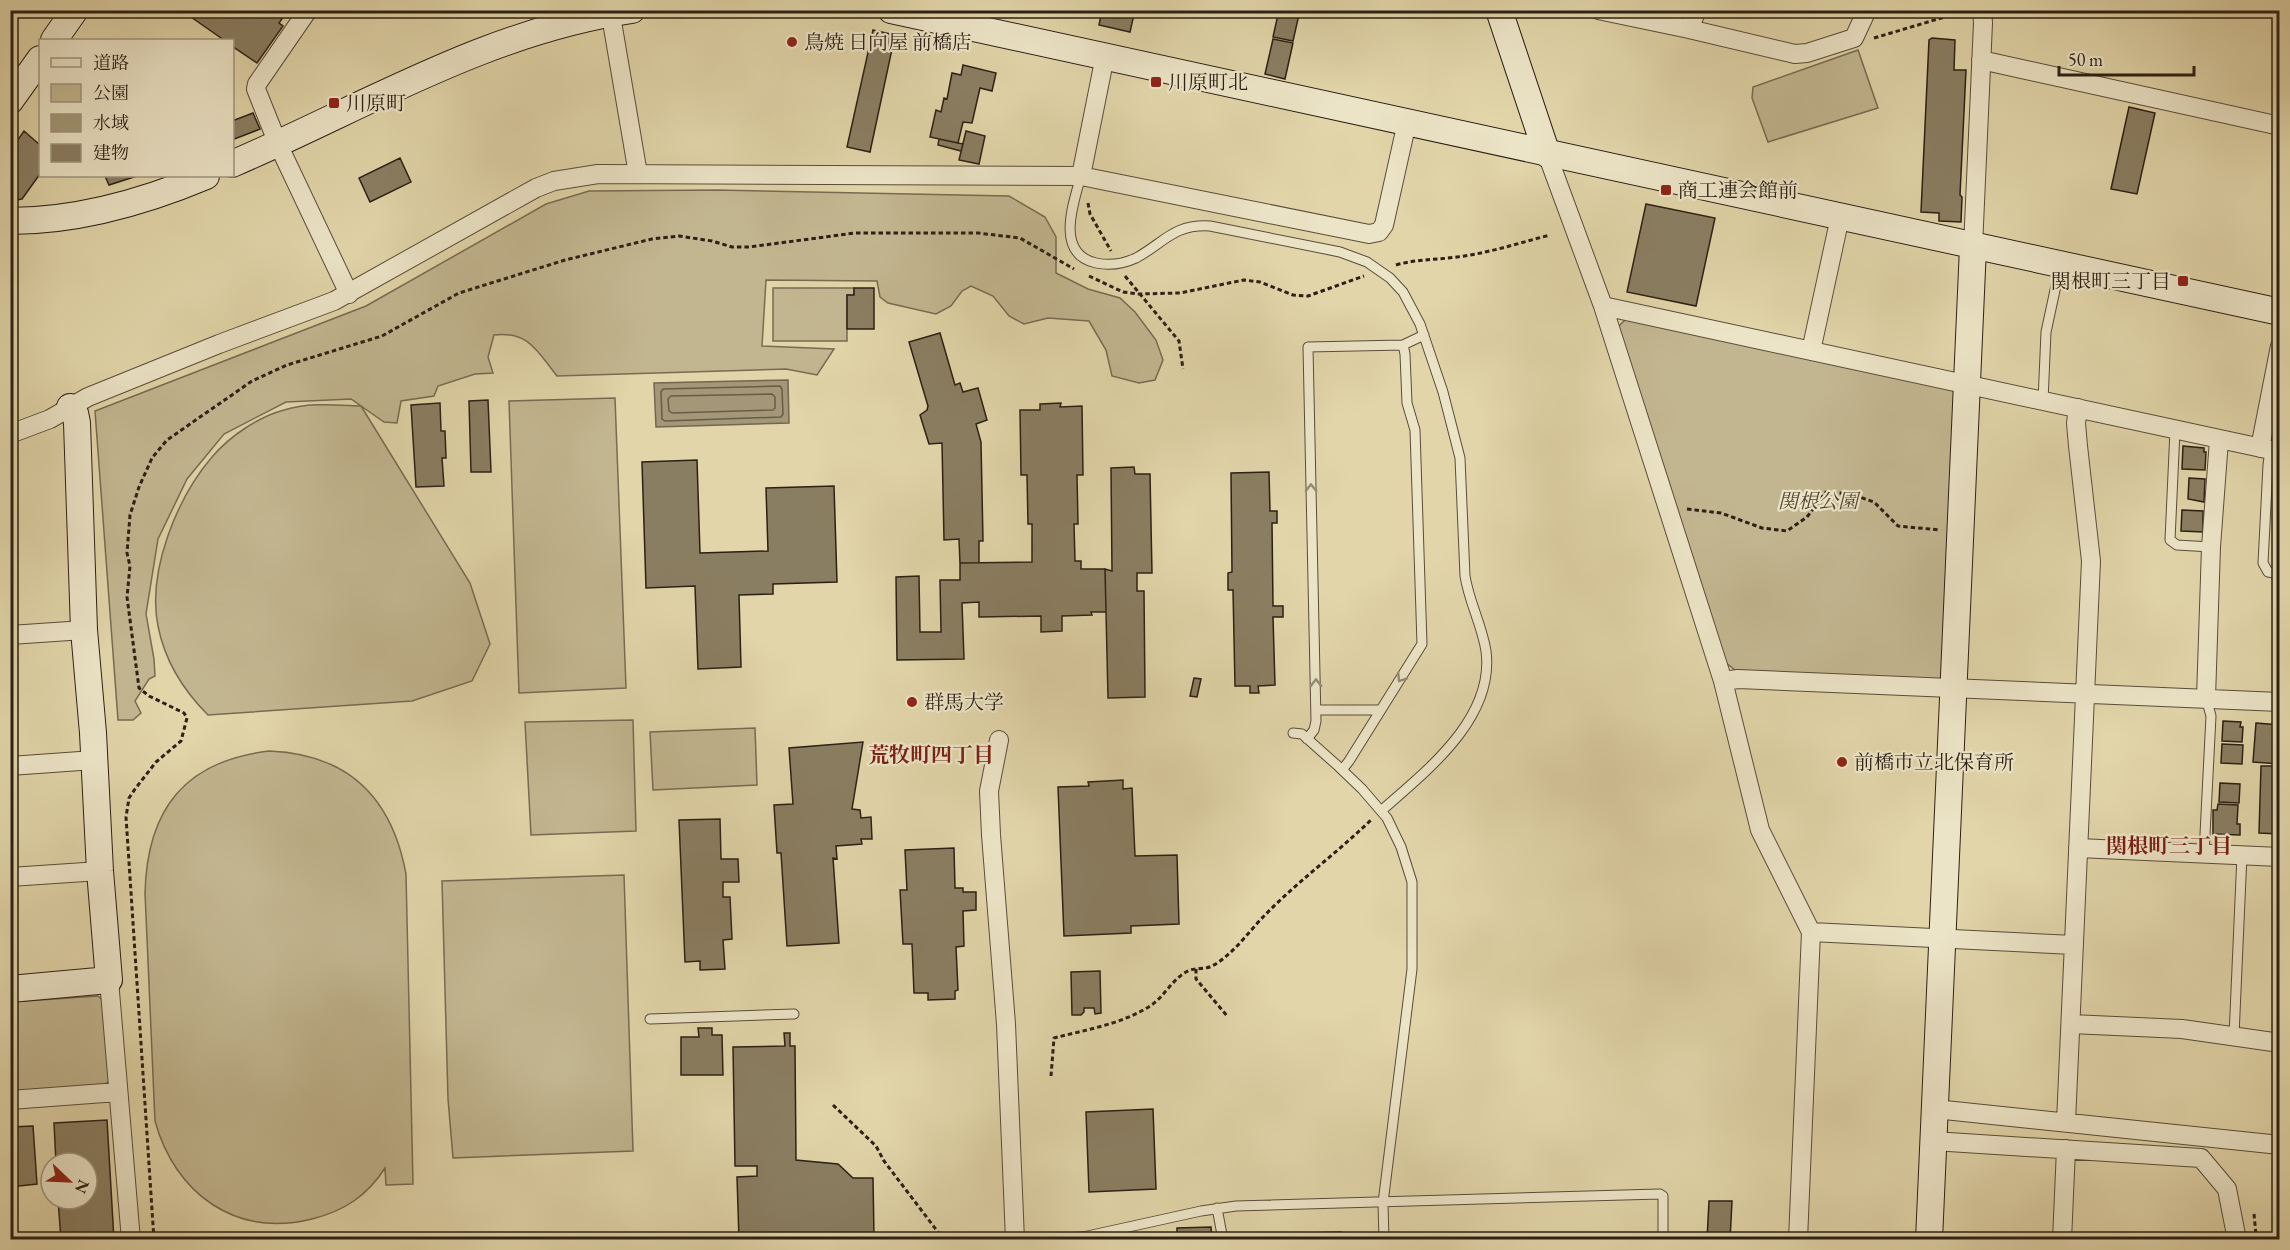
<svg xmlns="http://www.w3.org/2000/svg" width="2290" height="1250" viewBox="0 0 2290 1250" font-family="'EB Garamond','Noto Serif JP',serif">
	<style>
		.green { fill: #c2b690; stroke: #776b52; stroke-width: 1.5 }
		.water { fill: #a39777; stroke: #736750; stroke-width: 1.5 }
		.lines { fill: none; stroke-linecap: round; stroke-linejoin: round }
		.shore { stroke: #685c46; stroke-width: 1.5 }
		.building { fill: #8a7e62; stroke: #2c2015; stroke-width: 1.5 }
		.lane-casing { stroke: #594d3a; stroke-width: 11 }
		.street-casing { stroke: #594d3a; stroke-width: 20 }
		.secondary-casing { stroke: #2c2015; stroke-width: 28 }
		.path { stroke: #2c2015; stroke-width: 3; stroke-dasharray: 4.5 3; stroke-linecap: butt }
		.lane { stroke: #ece4c7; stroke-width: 9 }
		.street { stroke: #ece4c7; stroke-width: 18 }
		.secondary { stroke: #ece4c7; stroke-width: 26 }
		.oneway { stroke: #968c77 }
		.poi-dot { fill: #8f2418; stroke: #ece4c7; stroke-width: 2 }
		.labels { text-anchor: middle; stroke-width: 4.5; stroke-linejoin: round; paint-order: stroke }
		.poi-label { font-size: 20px; fill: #2c2015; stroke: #ece4c7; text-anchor: start }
		.park-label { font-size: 20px; font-style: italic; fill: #524634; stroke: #ece4c7 }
		.neighbourhood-label { font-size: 21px; font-weight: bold; fill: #7a1f14; stroke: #ece4c7 }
	</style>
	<rect width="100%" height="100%" fill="#e1d5a9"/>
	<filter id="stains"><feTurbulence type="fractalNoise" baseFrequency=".00333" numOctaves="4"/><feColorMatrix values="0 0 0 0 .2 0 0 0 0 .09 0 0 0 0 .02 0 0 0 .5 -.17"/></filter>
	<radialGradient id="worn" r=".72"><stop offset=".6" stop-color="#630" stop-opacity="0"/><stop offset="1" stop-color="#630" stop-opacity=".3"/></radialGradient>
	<path class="green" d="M1858,50l20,58 -110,34 -16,-44 1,-11z
		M717,190l292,6 36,21 11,20v36l32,16 32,9 15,14 21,28 7,20 -8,20 -16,3 -27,-7 -6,-26 -17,-29 -41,-3 -24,6 -15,-8 -16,-20 -22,-10 -9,5 -11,15 -15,8 -48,-11 -8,-6 -3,-16 -111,-1 -4,66 72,3 -17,26 -31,-6 -229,7c-20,-25 -28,-45 -63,-41l-6,22 5,16 -18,1 -37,12 -4,10 -33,5 -4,22 -13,-1 -23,-16 109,177 20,61 -18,37 -60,20 -204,14c-25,-25 -43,-53 -50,-89 -11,-55 19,-128 54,-169 18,-21 46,-40 72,-47 26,-8 51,-5 77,-4l-10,-7 -65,3 -62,32 -37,45 -29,60 -12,75 8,45 1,17 -6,3 -14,22 6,12 -8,7h-15l-23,-309 271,-105 180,-102 43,-13z
		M773,288h81v7h-7v46h-74z
		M1626,319l327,69 6,7 -11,280 -10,7 -203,-12 -10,-8 -107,-335z
		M615,398l11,290 -107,5 -10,-292z
		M633,720l3,111 -105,4 -6,-113z
		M755,728l2,57 -104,5 -3,-58z
		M269,751c80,3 123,47 137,123l7,310 -27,1 -1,-17c-18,28 -41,43 -73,51 -76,19 -137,-25 -157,-98l-10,-228c2,-84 40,-132 124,-142z
		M624,875l9,276 -180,7 -5,-59 -6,-218z
		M98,996l8,7 3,78 -6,5 -92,6v-90z"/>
	<path class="water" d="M788,380l1,43 -133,4 -2,-44z"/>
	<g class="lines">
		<path class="shore" d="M780,386l2,3 1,25 -2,3 -116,4 -3,-2 -1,-27 2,-3z
			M772,394l3,3v11l-2,2 -101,3 -3,-2 -1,-12 3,-3z"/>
	</g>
	<path class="building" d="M181,10h107l-9,13 4,3 -26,37 -25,-17v-6h-8z
		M1102,10h33l-5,22 -31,-7z
		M1279,10h21l-7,31 -20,-4z
		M873,30l22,5 -25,117 -23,-5z
		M1932,38l23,2 -1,30h12l-6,125 2,2 -1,25 -22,-1v-8l-18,-1 8,-172z
		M1273,39l20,4 -8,36 -20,-5z
		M963,65l33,8 -4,18 -12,-3 -8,35 -9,-1 -5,21 -28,-6 6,-27 5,2 3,-14 3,1 5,-26 9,2z
		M2129,107l26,6 -18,81 -26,-5z
		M253,113l7,16 -28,11v-19z
		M24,131l16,14v29l-18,25 -12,2v-50z
		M966,131l19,5 -6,28 -20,-4z
		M939,139l24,5 -2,7 -23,-6z
		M400,158l11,24 -41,20 -11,-24z
		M105,176h32l-28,9z
		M1646,204l69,14 -19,88 -69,-14z
		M854,288h20v41h-27v-34h7z
		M940,333l15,52 5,-2 3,9 15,-4 9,32 -11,4 5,18 2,99h-4v22h-19l-1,-24 -15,1 -2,-97 -13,1 -9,-29 7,-5 1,-4 -19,-64z
		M488,400l3,72h-20l-2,-71z
		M440,403l1,28h4l1,27h-4l2,28 -28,1 -5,-82z
		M1061,403l-1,4 22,-1 1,69h-6l1,49h-4l1,37h6v8h24l1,43h-15l1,3 -30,1v15l-21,1v-16l-62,1v-15l-17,1 2,56 -67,1 -1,-83 23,-1 1,56h21l-1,-52h20v-17l72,-1v-38h-4l-1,-49h-6l-1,-65h20v-6z
		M2183,446l21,2v4h2l-1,18 -23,-1z
		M697,460l3,93 68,-2 -2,-63 68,-2 3,96 -64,2v10l-34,1 2,72 -43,2 -3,-83 -49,2 -4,-126z
		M1134,467l1,7h15l2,99h-15v18h7l1,106 -37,1 -3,-129 7,2 -1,-103z
		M1269,472l1,39h7v12h-5l1,83h10v11h-10l2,68 -17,1 1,7h-9v-7h-15l-2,-96h-5v-17l4,-1 -1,-99z
		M2189,478l16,1 -1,23 -16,-3z
		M2182,510l21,1v21l-22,-1z
		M1194,678l7,1 -4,18 -7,-1z
		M2223,721l18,1 -1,5h3l-1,15 -20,-1z
		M2256,723l24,2v39l-27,-2z
		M863,742l-11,67 8,1 1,8 10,-1 1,22h-11l1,5 -26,2 1,13 -4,-1 6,85 -52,3 -6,-93h-4l-3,-48 19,-1 -4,-56z
		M2222,744l21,1 -1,19 -21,-1z
		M2261,766h19v68l-21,-1z
		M1123,780v9l9,-1 3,68 42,-1 2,69 -48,2v7l-67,3 -6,-149 31,-1 -1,-4z
		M2220,783l20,1 -1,19 -20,-1z
		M2218,804l20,1 -1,19h3v11l-27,-1v-24h4z
		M720,819l1,40h17l1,23h-16v15h7l2,42 -9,1 2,29 -25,1v-9l-15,1 -6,-142z
		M954,848l1,40h8v4h13v18l-13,1 1,35 -8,1 2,43 -3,1v8l-27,1v-7h-14l-2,-49h-9l-3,-54h7l-2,-40z
		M1100,971l1,42 -6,1 -1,-6h-10v4l-3,3h-9l-1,-43z
		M698,1028h14v7h10l1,40h-42v-38h18z
		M784,1033h6v13h5l1,114 42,4 15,14h20l1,59 -135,3 -2,-63 20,-1v-10h-22l-2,-119 52,-1z
		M1153,1109l3,80 -67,3 -3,-80z
		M107,1120l7,120h-53l-3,-41h29v-36h-31l-2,-40z
		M33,1126l4,58 -27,3v-60z
		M1709,1201h23l-2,39h-23z
		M1211,1227l1,13h-35v-12z
		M1341,1232v8h-69v-6z"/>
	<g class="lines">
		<g class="lane-casing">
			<path id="lane" d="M1081,176c-8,28 -26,78 15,87 14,3 27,1 40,-5 28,-15 37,-34 74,-32l130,26 27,10 23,16 13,14 17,32 23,68 17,66 5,118c4,26 17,49 21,75 9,68 -61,121 -105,160
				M2043,401l3,-69 14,-65
				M2175,430l-5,110 7,5 34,2
				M2270,450l-2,15 -5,98 5,9 12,2
				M1316,710h64
				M1293,733l9,1 36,32 24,23 25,29 14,29 11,35v87l-29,234 1,37
				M1307,739l7,-9 2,-9 -8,-374 95,-2 21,-10
				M1342,770l7,-9 73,-117 -7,-214 -8,-27 -2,-49 -2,-9
				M2204,854l7,-138 -5,-18
				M650,1019l144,-5
				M2234,1036l8,-181
				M1217,1208l6,32
				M1025,1240l58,-3 118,-26 35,-5 424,-12 3,2v44"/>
		</g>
		<g class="street-casing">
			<path id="street" d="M308,10l-51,74 -1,5 22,55 71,150
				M610,10l28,164
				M1598,10l91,19 106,25 12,-1 47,-15 13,-28
				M1689,29l8,-19
				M1981,60l299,66
				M1547,154l56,152 120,375 37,149 51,102 -13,308
				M1081,176l24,-120
				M1973,247l10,-224 -1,-13
				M1603,306l677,146
				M1811,351l29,-134
				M10,434l40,-15 38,-22 131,-53 115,-43 202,-113 18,-7 44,-7 483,2 288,58 10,-2 5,-7 23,-103
				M2260,448l20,-102
				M10,635l74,-5
				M1723,681l15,-2 542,23
				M2206,698l5,-151 8,-107
				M999,740l-10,51 2,44 15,189 9,216
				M10,766l84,-6
				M2078,848l202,9
				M10,877l90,-6
				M1811,932l263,13
				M109,980l22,260
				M2071,1024l111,5 98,14
				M10,1100l108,-8
				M1935,1109l345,36
				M2066,1122l25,-561 -13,-115 -2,-23 2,-15
				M1933,1141l268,17 26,31 10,51
				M2062,1240l4,-91"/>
		</g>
		<g class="secondary-casing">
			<path id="secondary" d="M891,10l1389,302
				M1499,10l48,144
				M54,40l21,-30
				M10,101l30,-42
				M232,164c132,-57 256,-133 400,-154
				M10,221c68,0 134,-19 196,-45
				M10,989l99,-9 -9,-109 -7,-138 -9,-103 -7,-207 -2,-10 -5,-6
				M1929,1240l44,-993"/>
		</g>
		<path class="path" d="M1874,38l91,-27
			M1088,203l2,11 21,37
			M1396,265c21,-6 40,-5 61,-8 32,-4 62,-14 93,-22
			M1089,276l34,16 15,2 42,-1 64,-13 16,2 33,13 15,1 56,-20
			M1125,276l54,65 4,28
			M1687,509l34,4 41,15 25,3 20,-14 19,-25 25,2 23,8 24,24 42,4
			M1196,969v10l32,38
			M1051,1076l3,-38c31,-8 68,-14 96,-32 13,-8 21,-25 36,-34 8,-5 18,-2 26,-6 21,-11 37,-35 53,-51 33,-34 72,-62 106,-95
			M833,1105l43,41 8,15 60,79
			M2254,1214l2,21
			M154,1240l-28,-423 3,-19 6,-9 21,-27 25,-21 6,-23 -3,-5 -35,-17 -10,-8 -12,-91 3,-31 -3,-13 3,-38 9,-28 13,-29 15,-18 85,-59 35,-16 95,-29 77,-43 106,-33 87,-21 27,-3 33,5 20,6h17l106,-14h123l42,5 54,31
			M231,1240l45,-6"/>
		<use href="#lane" class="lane"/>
		<use href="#street" class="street"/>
		<use href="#secondary" class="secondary"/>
	</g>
	<defs><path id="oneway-chevron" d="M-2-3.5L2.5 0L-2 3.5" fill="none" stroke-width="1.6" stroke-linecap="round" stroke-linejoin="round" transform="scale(1.5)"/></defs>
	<g class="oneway">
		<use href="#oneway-chevron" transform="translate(1311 488) rotate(-91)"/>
		<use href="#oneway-chevron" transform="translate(1401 678) rotate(123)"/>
		<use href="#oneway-chevron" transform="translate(1316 683) rotate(-91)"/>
	</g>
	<g class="poi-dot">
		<circle cx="792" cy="42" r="6"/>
		<rect x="1150" y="76" width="12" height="12" rx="3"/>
		<rect x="328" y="97" width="12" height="12" rx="3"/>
		<rect x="1660" y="184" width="12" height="12" rx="3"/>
		<rect x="2177" y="275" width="12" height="12" rx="3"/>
		<circle cx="912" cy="702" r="6"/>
		<circle cx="1842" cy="762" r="6"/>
	</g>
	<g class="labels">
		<g class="poi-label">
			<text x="804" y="49">鳥焼 日向屋 前橋店</text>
			<text x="1168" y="89">川原町北</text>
			<text x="346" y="110">川原町</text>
			<text x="1678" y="197">商工連会館前</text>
			<text x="2171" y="288" text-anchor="end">関根町三丁目</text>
			<text x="924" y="709">群馬大学</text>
			<text x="1854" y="769">前橋市立北保育所</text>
		</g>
		<g class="park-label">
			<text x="1818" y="508">関根公園</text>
		</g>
		<g class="neighbourhood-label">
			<text x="931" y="762">荒牧町四丁目</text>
			<text x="2169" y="853">関根町三丁目</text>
		</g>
	</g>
	<rect width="2290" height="1250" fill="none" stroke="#e1d5a9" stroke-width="36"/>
	<rect x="12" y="12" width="2266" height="1226" fill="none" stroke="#2c2015" stroke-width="3"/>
	<rect x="18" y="18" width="2254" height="1214" fill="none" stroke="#2c2015" stroke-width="1.5"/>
	<rect x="39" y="39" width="195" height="138" fill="#ece4c7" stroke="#9f9680" stroke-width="1.5"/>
	<rect x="51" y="58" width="30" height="9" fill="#ece4c7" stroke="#9f9680" stroke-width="1.5"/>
	<text x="93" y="69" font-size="18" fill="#2c2015">道路</text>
	<rect x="51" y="84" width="30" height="18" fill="#c2b690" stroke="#9f9680" stroke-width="1.5"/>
	<text x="93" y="99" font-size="18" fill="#2c2015">公園</text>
	<rect x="51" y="114" width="30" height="18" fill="#a39777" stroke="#9f9680" stroke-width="1.5"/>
	<text x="93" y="129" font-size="18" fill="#2c2015">水域</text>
	<rect x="51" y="144" width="30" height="18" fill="#8a7e62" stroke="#9f9680" stroke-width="1.5"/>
	<text x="93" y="159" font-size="18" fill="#2c2015">建物</text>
	<g transform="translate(69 1181) rotate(113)"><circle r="28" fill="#ece4c7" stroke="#9f9680" stroke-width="1.5"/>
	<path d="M0-4.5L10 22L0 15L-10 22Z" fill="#8f2418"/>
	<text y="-9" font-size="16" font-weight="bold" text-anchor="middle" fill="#2c2015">N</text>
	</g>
	<path d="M2059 66v9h135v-9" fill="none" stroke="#2c2015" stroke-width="3"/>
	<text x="2068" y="66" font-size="18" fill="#2c2015" stroke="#ece4c7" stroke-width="4.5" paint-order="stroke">50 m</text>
	<rect width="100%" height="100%" filter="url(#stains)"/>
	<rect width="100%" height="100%" fill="url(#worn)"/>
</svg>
